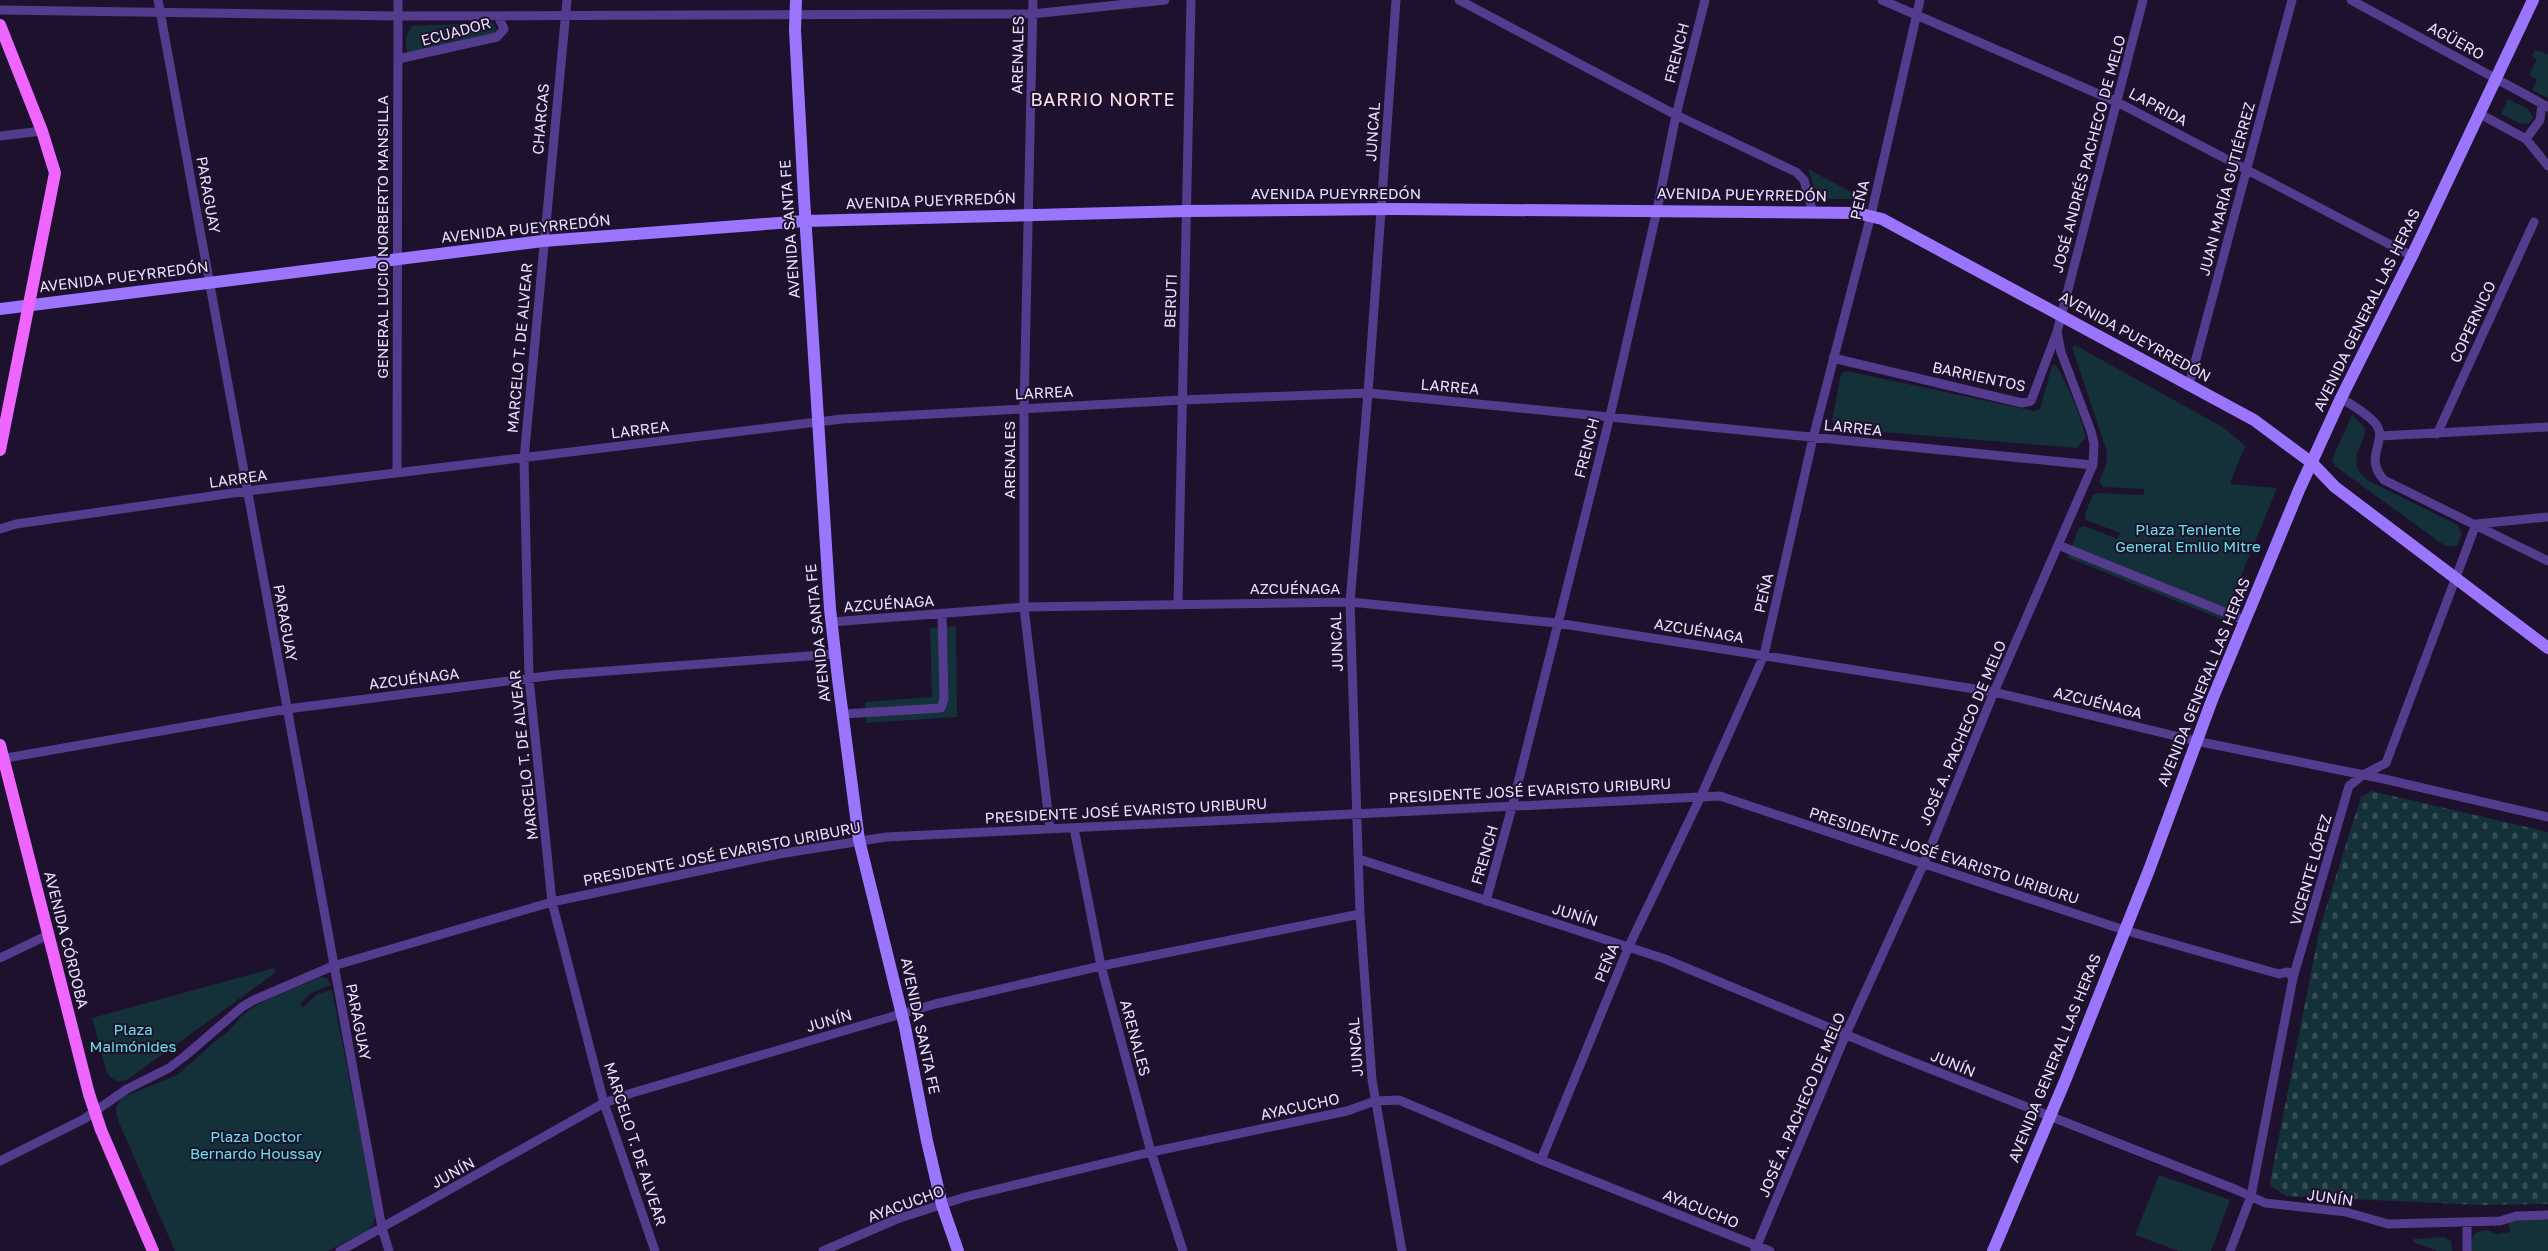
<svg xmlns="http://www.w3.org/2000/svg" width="2548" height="1251" viewBox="0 0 2548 1251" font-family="'Golos Text',sans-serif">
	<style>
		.green { fill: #143038 }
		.cemetery { fill: url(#cemetery-stones) }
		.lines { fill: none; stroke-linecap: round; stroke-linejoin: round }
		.street { stroke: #543b8d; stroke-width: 9 }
		.secondary { stroke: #9c75ff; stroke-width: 12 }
		.primary { stroke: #ee65ff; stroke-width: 12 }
		.labels { text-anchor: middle; stroke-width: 4; stroke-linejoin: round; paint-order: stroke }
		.street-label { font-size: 15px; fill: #eadeff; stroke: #1d112d }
		.park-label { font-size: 15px; fill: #65e2e4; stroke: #1d112d }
		.quarter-label { font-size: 18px; letter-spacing: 1px; fill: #ffe0eb; stroke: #1d112d }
	</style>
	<defs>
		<pattern id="cemetery-stones" width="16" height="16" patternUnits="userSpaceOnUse" patternTransform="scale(1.25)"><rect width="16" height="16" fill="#143038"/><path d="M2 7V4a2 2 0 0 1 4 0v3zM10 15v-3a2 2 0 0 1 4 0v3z" fill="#364e56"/></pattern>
	</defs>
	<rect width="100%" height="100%" fill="#1d112d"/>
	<path class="green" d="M493,23l3,6 -1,4 -87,21c-4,-11 -3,-18 4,-28z
		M2535,50l13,4v44l-16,-8 5,-10 -8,-5 8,-16 -5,-3z
		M2508,99l20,10 5,8 -3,6 -9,1 -20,-10z
		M1808,169l49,26 -5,4h-34z
		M2075,345l151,84 19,17 -15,38 47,4 -54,132 -156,-63 12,-29 5,-2 34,13 2,-6 -34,-13 -1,-7 8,-18 5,-2 46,2v-6l-41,-2 -4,-5 7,-17 1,-13 -35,-105z
		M2052,365h4c13,22 23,47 30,72l-9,11 -195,-16 -47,-6 -3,-6 9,-46 6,-3 187,40 6,-2z
		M2352,415l13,13c1,19 -23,33 4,53l89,44 4,9 -5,12h-12l-110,-80 -3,-7z
		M956,626l1,91 -91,6 -1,-21 67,-5 -2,-69z
		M274,968l1,5 -148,107c-10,2 -14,1 -20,-7l-15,-55z
		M320,977l7,1 4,7 -20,8 -11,11 3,3 14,-13 15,-4 44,225 -3,10 -7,6 -38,20h-153l-55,-126c-4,-12 -7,-18 3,-28l54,-22 43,-38c11,-5 17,-19 28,-26 21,-15 49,-23 72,-34z
		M2159,1175l71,25 -19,51h-32l-44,-16z
		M2548,1215v36h-78l2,-14 5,-5 11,-2 8,4 14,-2 -2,-14z
		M2444,1237l7,4 1,10h-15l-24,-9 1,-3z"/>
	<path class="cemetery" d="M2371,791l177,41v372l-68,1 -194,-9 -15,-10 -1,-4 50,-255 41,-130z"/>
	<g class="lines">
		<path class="street" d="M158,0l224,1228 7,23
			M567,0l-43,459 5,219 23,224 52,201 51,148
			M1033,0l-9,408v199l26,222
			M1396,0l-28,393 -18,209 10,312 12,166 30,171
			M1459,0l217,115 120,57 8,8 9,33
			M1882,0l235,102 295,154
			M2351,0l197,107
			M0,10l398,6 634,-2 133,-14
			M398,59l99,-22 7,-8 -6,-13
			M2480,114l46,25 22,27
			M0,136l42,-5
			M2526,139l14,-19 2,-16
			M1833,358l189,45 9,-2 26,-69 86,-332
			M2189,385l103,-385
			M2341,398c10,7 26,15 34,25 15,17 -13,33 9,57l164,81
			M2437,434l97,-212
			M2380,436l168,-9
			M397,473l1,-473
			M2476,524l72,-7
			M0,529l16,-5 231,-33 595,-72 339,-19 187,-7 725,72
			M2058,545l186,75
			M1178,603l13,-603
			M831,622l193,-15 326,-5 207,21 437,69 202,49 188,38 164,38
			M843,714l98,-6 3,-9 -2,-85
			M0,759l287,-50 268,-34 280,-21
			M1074,828l27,138 50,186 32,99
			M1359,859l306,100 225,94 347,137 28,13 81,9 42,12 112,-3 16,-5 32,-1
			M1486,901l26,-94 98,-391 47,-206 19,-95 29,-115
			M0,958l48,-23
			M1541,1160l88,-214 72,-150 63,-141 49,-217 58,-223 49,-215
			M0,1161l84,-42 43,-30 42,-21 16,-12 57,-49 12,-7 79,-34 219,-64 227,-48 107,-17 834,-41 404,134 155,44 9,-2 5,6
			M1755,1250l91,-216 78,-171 70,-171 99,-227 1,-21 -3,-13 -30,-79 -4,-20
			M340,1251l264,-148 28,-10 303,-89 166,-38 259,-52
			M823,1251l74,-32 68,-22 186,-45 196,-41 28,-10 24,-1 142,60 229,91
			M2230,1251l21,-55 42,-218 56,-192 14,-11 23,-12 90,-239
			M2467,1251v-29"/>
		<path class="secondary" d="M796,0l-1,30 9,168 26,411 8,70 21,161 46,187 22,114 15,64 16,46
			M0,309l543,-68 262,-20 382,-10 209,-2 461,4 25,6 372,201 58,43 23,24 213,161
			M1993,1251l72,-170 84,-211 63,-170 87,-210 42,-92 71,-142 121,-256"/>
		<path class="primary" d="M0,25l42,106 13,42 -55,277
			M0,745l89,349 12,36 52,121"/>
	</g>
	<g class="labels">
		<g class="street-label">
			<text transform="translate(456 32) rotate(-15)" y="5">ECUADOR</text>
			<text transform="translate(2456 41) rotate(29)" y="5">AGÜERO</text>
			<text transform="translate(1677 53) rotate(-76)" y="5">FRENCH</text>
			<text transform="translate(1018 55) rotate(-89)" y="5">ARENALES</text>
			<text transform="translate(2158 107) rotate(28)" y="5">LAPRIDA</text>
			<text transform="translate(541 119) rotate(-85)" y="5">CHARCAS</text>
			<text transform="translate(1373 132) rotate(-86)" y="5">JUNCAL</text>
			<text transform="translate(2089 154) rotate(-75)" y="5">JOSÉ ANDRÉS PACHECO DE MELO</text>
			<text transform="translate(2227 189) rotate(-75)" y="5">JUAN MARÍA GUTIÉRREZ</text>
			<text x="1336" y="199">AVENIDA PUEYRREDÓN</text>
			<text transform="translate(208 195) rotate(80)" y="5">PARAGUAY</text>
			<text transform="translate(1742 195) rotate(1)" y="5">AVENIDA PUEYRREDÓN</text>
			<text transform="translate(1860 200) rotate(-77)" y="5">PEÑA</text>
			<text transform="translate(931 201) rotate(-2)" y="5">AVENIDA PUEYRREDÓN</text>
			<text transform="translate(526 229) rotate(-6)" y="5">AVENIDA PUEYRREDÓN</text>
			<text transform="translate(790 229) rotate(-94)" y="5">AVENIDA SANTA FE</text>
			<text transform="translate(383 237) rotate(-90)" y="5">GENERAL LUCIO NORBERTO MANSILLA</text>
			<text transform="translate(124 277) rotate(-7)" y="5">AVENIDA PUEYRREDÓN</text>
			<text transform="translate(1171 301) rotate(-88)" y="5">BERUTI</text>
			<text transform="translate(2367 310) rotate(-64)" y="5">AVENIDA GENERAL LAS HERAS</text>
			<text transform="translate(2473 322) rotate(-65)" y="5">COPERNICO</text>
			<text transform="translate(2135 337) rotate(29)" y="5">AVENIDA PUEYRREDÓN</text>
			<text transform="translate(520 348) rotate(-85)" y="5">MARCELO T. DE ALVEAR</text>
			<text transform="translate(1979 377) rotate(12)" y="5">BARRIENTOS</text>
			<text transform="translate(1450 387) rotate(5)" y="5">LARREA</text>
			<text transform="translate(1044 393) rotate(-3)" y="5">LARREA</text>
			<text transform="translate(1853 428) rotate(6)" y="5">LARREA</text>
			<text transform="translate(640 430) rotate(-7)" y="5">LARREA</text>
			<text transform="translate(1587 448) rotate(-76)" y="5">FRENCH</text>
			<text transform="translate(1010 460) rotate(-90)" y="5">ARENALES</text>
			<text transform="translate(238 479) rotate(-8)" y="5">LARREA</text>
			<text x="1295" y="594">AZCUÉNAGA</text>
			<text transform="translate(1764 593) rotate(-77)" y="5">PEÑA</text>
			<text transform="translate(889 604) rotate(-4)" y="5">AZCUÉNAGA</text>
			<text transform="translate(285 623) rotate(80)" y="5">PARAGUAY</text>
			<text transform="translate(1699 631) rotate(9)" y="5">AZCUÉNAGA</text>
			<text transform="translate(818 633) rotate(-96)" y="5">AVENIDA SANTA FE</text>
			<text transform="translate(1337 642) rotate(-92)" y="5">JUNCAL</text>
			<text transform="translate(414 679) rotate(-7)" y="5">AZCUÉNAGA</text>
			<text transform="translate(2204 682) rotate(-68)" y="5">AVENIDA GENERAL LAS HERAS</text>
			<text transform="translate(2098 703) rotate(14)" y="5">AZCUÉNAGA</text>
			<text transform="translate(1963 733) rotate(-67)" y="5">JOSÉ A. PACHECO DE MELO</text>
			<text transform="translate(524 755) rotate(-96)" y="5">MARCELO T. DE ALVEAR</text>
			<text transform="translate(1530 791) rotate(-3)" y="5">PRESIDENTE JOSÉ EVARISTO URIBURU</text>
			<text transform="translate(1126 811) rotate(-3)" y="5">PRESIDENTE JOSÉ EVARISTO URIBURU</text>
			<text transform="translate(722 854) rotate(-11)" y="5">PRESIDENTE JOSÉ EVARISTO URIBURU</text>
			<text transform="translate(1485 855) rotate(-74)" y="5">FRENCH</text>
			<text transform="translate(1944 856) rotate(18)" y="5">PRESIDENTE JOSÉ EVARISTO URIBURU</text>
			<text transform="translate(2311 870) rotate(-74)" y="5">VICENTE LÓPEZ</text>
			<text transform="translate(1575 915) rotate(17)" y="5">JUNÍN</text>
			<text transform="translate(66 940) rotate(76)" y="5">AVENIDA CÓRDOBA</text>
			<text transform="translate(1607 963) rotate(-67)" y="5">PEÑA</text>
			<text transform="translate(829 1021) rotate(-16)" y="5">JUNÍN</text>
			<text transform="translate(358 1022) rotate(79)" y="5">PARAGUAY</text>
			<text transform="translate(920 1026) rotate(78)" y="5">AVENIDA SANTA FE</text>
			<text transform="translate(1135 1038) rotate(75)" y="5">ARENALES</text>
			<text transform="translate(1356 1047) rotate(-94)" y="5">JUNCAL</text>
			<text transform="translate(2055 1058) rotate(-68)" y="5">AVENIDA GENERAL LAS HERAS</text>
			<text transform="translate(1953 1064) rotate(22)" y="5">JUNÍN</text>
			<text transform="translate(1802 1105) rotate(-67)" y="5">JOSÉ A. PACHECO DE MELO</text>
			<text transform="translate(1300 1107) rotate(-12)" y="5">AYACUCHO</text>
			<text transform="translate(635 1144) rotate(72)" y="5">MARCELO T. DE ALVEAR</text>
			<text transform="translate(453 1173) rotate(-29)" y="5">JUNÍN</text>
			<text transform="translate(2330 1198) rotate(8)" y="5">JUNÍN</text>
			<text transform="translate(906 1204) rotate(-20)" y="5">AYACUCHO</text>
			<text transform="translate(1701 1209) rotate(22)" y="5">AYACUCHO</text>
		</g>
		<g class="park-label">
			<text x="2188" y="535">Plaza Teniente<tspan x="2188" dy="17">General Emilio Mitre</tspan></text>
			<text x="133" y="1035">Plaza<tspan x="133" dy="17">Maimónides</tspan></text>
			<text x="256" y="1142">Plaza Doctor<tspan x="256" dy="17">Bernardo Houssay</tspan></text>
		</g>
		<g class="quarter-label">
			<text x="1103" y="106">BARRIO NORTE</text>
		</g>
	</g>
</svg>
